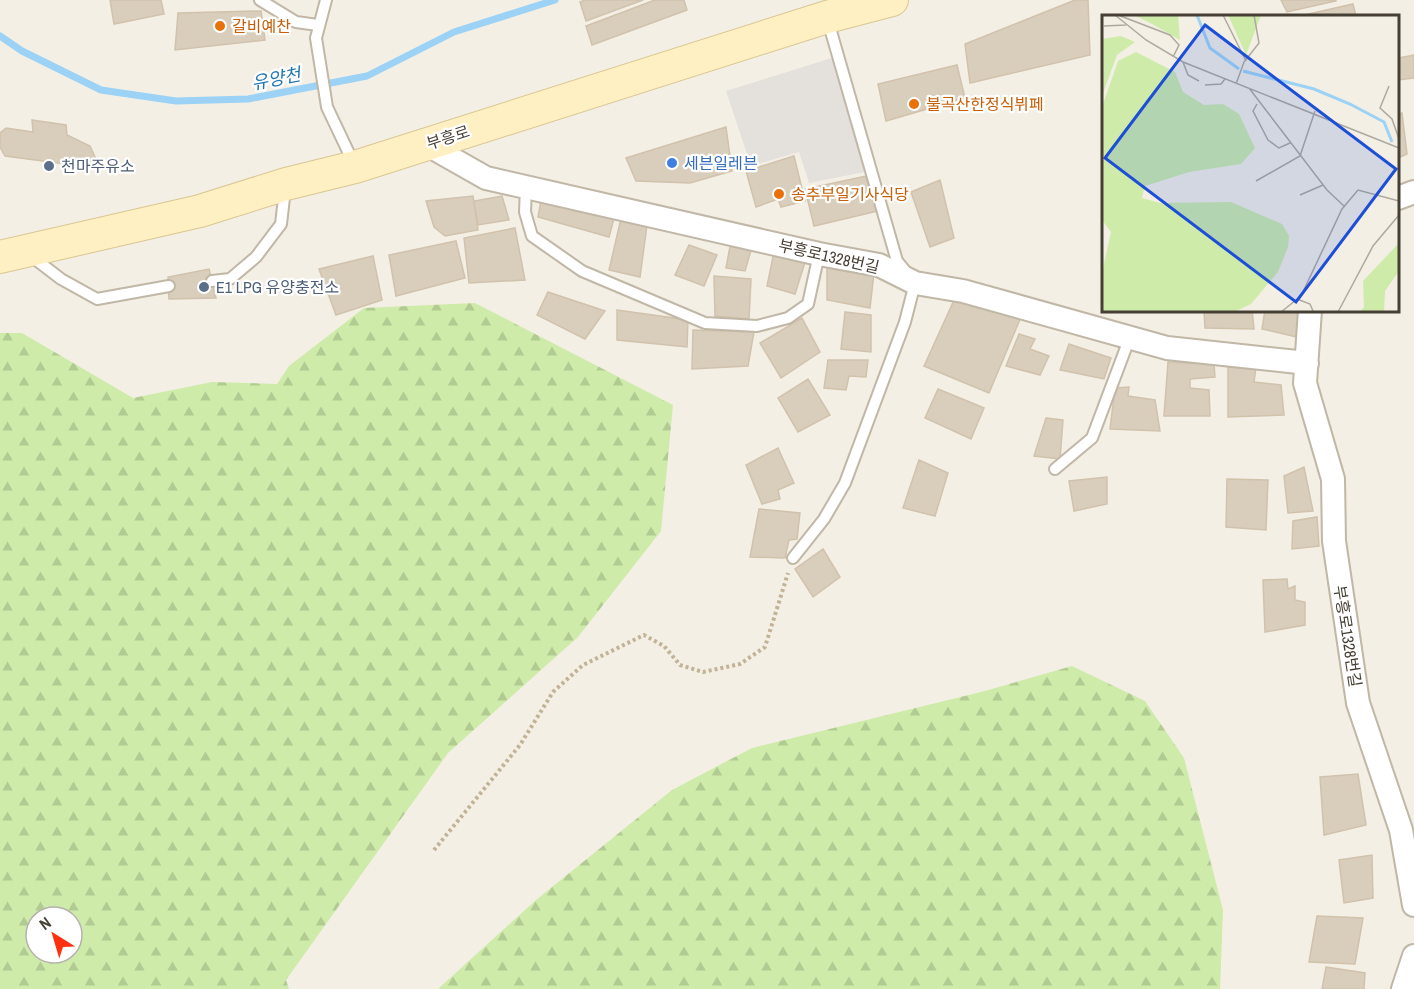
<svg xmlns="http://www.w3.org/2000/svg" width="1414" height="989" viewBox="0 0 1414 989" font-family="'Archivo Narrow','Noto Sans KR',sans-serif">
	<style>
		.forest { fill: url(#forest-firs); fill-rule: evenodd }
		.parking { fill: #e4e1dd }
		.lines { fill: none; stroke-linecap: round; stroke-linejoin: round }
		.stream { stroke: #9cd2f5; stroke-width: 7 }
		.building { fill: #d9cdbc; stroke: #d1c2ac; stroke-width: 1.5 }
		.lane-casing { stroke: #c0b7a6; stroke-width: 14 }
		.street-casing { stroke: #c0b7a6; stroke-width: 26 }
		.secondary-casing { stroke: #dac692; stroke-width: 34 }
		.path { stroke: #c2b296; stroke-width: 4; stroke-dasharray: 3 3; stroke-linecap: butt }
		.lane { stroke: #fff; stroke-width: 10 }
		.street { stroke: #fff; stroke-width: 22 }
		.secondary { stroke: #fff0c3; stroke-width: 32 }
		.food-dot { fill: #e8710a; stroke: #fff; stroke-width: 2 }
		.shop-dot { fill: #3f7fe0; stroke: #fff; stroke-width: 2 }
		.service-dot { fill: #5c6f8a; stroke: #fff; stroke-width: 2 }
		.labels { text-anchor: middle; stroke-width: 4.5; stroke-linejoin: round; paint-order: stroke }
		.food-label { font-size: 16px; fill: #c56008; stroke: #fff; text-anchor: start }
		.street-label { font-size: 16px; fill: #463f34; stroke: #fff }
		.shop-label { font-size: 16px; fill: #366cbe; stroke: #fff; text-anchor: start }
		.service-label { font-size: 16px; fill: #4e5e75; stroke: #fff; text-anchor: start }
		.water-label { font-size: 18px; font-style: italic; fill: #2478b2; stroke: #fff }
		.inset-river { fill: none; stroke: #9cd2f5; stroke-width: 3 }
		.inset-road { fill: none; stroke: #aea99e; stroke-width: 1.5 }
		.view { fill: #1d4ed8; fill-opacity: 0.15; stroke: #1d4ed8; stroke-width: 3 }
		.inset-edge { fill: none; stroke: #463f34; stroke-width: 3 }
	</style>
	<defs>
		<pattern id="forest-firs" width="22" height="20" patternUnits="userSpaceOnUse" patternTransform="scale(1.5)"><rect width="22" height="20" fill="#ceebaa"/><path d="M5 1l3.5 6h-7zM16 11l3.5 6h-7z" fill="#b2cb93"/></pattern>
	</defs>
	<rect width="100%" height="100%" fill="#f4efe4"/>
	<path class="forest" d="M475,303l198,102 -12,126 -83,106 -130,116 -162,227 3,9h-289v-656h22l111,65 79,-16 65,2 12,-18 75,-58zM36,917h36v36h-36z
		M1072,666l73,35 39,57 39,152 -3,79h-782l98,-89 136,-110 80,-42 233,-57z"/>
	<path class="parking" d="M835,57l30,115 -56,11 -10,-31 -48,14 -25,-75z"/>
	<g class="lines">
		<path class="stream" d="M0,36l22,15 79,39 75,11 72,-2 119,-23 87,-44 101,-32"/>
	</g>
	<path class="building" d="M110,0h51l3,14 -50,10z
		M585,0h58l-57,21 -6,-19z
		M655,0h29l3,10 -95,35 -6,-19z
		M1075,0h13l2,55 -120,28 -5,-39z
		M1281,0h55v1l-49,11z
		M1353,4l3,12h-56z
		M261,11l4,29 -90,10 3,-37z
		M1414,55v23l-16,2v-22z
		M957,65l8,33 -79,23 -8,-37z
		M1402,113l5,41 -9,4v-44z
		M32,120l34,5 1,10 23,11 6,13 -15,7 -76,-10 -5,-9v-14l6,-5 27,4z
		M726,127l6,44 -42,12 -54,-2 -10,-23z
		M794,156l11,45 -24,6 -3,-8 -22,8 -10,-36z
		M866,176l12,35 -64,15 -9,-37z
		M940,180l14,58 -24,9 -19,-55z
		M542,195l74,16 -7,26 -71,-20z
		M473,196l5,34 -33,6 -11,-9 -8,-26z
		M502,196l7,24 -31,5 -4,-24z
		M623,210l25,8 -8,59 -31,-7z
		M515,228l10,52 -56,3 -5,-45z
		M456,241l9,37 -69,18 -7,-41z
		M731,241l21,6 -7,24 -19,-3z
		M689,245l28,10 -13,31 -29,-11z
		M774,252l32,7 -11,35 -28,-8z
		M373,256l9,44 -46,15 -17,-46z
		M827,262l47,11 -4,35 -43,-8z
		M209,269l7,29 -47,1 -1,-22z
		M714,276l37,3 -2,40 -34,-3z
		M548,292l57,19 -20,28 -48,-24z
		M955,298l66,19 -32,76 -65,-27z
		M617,310l71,10 -1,27 -70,-7z
		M1204,310h48l2,19 -49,-1z
		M1265,310h38l-2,28 -39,-9z
		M845,312l26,3v37l-30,-3z
		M802,318l18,34 -39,26 -21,-35z
		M693,330l61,2 -6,34 -56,3z
		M1019,334l16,5 -5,10 19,7 -9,19 -34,-9z
		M1069,344l42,14 -7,21 -44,-9z
		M828,360h40l-2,17 -17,-1 -3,14 -22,-2z
		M1168,362l46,2 1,13 -25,2v9l19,2 1,26h-46z
		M1228,366l28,1 -2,15 27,3 3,30 -56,2z
		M808,379l22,36 -32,17 -20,-34z
		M1129,387l-1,9 27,4 5,31 -50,-2 5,-41z
		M938,389l46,19 -13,31 -46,-21z
		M1046,418l17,2 -3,39 -26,-3z
		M778,448l16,35 -16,7 2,9 -18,5 -16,-39z
		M919,460l29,13 -13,43 -32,-8z
		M1304,467l9,44 -25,2 -4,-37z
		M1107,477v27l-33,7 -5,-30z
		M1227,479l41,1 -2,50 -40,-3z
		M759,509l41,4 -3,26 -8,1 -4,18 -35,-1z
		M1317,517l2,29 -27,3 1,-28z
		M823,549l17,28 -27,20 -18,-28z
		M1287,579l1,10 7,-3v14l10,2v23l-40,7 -2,-52z
		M1358,774l8,51 -42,10 -4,-58z
		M1372,855l1,43 -29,5 -5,-43z
		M1317,916l46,2 -8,46 -46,-2z
		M1326,967l39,6 -1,16h-42z"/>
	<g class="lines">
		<g class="lane-casing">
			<path id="lane" d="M260,0l36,22 22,3
				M326,0l-10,38 11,69 27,57
				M526,188l-1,24 7,24 50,35 123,52 52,3 31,-8 20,-14 11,-50
				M31,256l30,23 36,20 72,-13
				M212,281l18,-2 26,-22 25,-33 4,-35
				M1055,469l37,-31 38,-101
				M793,558l31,-39 21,-36 60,-161 10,-39 -18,-22 -69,-240"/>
		</g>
		<g class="street-casing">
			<path id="street" d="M426,144l60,34 333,76 60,11 36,18 48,8 204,57 140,15
				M1398,198l16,-6
				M1310,310l-5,73 28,96 1,62 24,162 43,127 13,75
				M1403,989l11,-33"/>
		</g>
		<g class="secondary-casing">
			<path id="secondary" d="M0,257l200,-46 86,-27 69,-17 472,-150 65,-17"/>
		</g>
		<path class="path" d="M434,850l86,-105 33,-53 30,-27 61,-30 20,11 16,19 23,7 37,-8 25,-17 23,-74"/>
		<use href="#lane" class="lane"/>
		<use href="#street" class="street"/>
		<use href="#secondary" class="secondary"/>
	</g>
	<g class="food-dot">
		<circle cx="220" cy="26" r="6"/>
		<circle cx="914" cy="104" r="6"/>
		<circle cx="779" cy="194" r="6"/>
	</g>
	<circle class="shop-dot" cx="672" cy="163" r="6"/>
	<g class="service-dot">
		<circle cx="49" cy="166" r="6"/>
		<circle cx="204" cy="287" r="6"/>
	</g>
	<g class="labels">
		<g class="food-label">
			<text x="232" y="32">갈비예찬</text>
			<text x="926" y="110">불곡산한정식뷔페</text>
			<text x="791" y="200">송추부일기사식당</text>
		</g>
		<g class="street-label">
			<text transform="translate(448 137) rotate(-18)" y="6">부흥로</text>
			<text transform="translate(829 256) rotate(13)" y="6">부흥로1328번길</text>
			<text transform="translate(1348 636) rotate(81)" y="6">부흥로1328번길</text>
		</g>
		<g class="shop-label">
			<text x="684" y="169">세븐일레븐</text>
		</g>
		<g class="service-label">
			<text x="61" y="172">천마주유소</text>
			<text x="216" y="293">E1 LPG 유양충전소</text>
		</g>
		<g class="water-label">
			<text transform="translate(276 79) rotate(-11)" y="6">유양천</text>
		</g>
	</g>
	<g transform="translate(1102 15)">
		<rect width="297" height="297" fill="#f4efe4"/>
		<path d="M32,0h44l2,25 -26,-15zM126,0h33l-15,40zM34,37l39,20 8,20 21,13 19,-1 16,10 16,34 -14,16 -52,8 -44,14 -3,12 18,5 71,-1 51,22 7,12 -1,11 -10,25 -27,32 -17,8h-132v-39l9,-41 -9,-12v-113l16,-46zM297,228v28l-14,20 -1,21h-24l4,-5 -1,-26z" fill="#ceebaa"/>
		<path d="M19,21l14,6 -18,13 -15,41v-57z" fill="#ceebaa"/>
		<path class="inset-river" d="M95,0l13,33 29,21M141,56l71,18 36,15 34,18 8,20"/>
		<path class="inset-road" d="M13,0l31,25 37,22 216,86M16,0l52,20 9,10 -6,12M121,0l23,46M2,11l22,-1M81,47l5,13 11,6M134,69l8,-22 15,-19 -5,-28M103,70l16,-1 4,-5M287,71l-9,22 12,11 7,20M147,73l78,102 18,17M155,89l-4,7 15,29 11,8 11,-5M154,166l44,-25 15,-45M198,180l23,-10M195,284l13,5 3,7M179,297l20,-16 41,-87 16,-19 41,11M236,297l35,-66 26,-31"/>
		<path class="view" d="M103,10l191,144 -100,133 -191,-144z"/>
		<rect width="297" height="297" class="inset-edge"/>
	</g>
	<g transform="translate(54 935) rotate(323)"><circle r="28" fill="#ffffff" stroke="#b5b2ae" stroke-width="1.5"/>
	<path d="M0-4.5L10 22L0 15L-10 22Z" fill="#ff3110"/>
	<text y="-9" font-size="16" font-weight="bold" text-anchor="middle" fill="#463f34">N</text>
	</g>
</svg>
